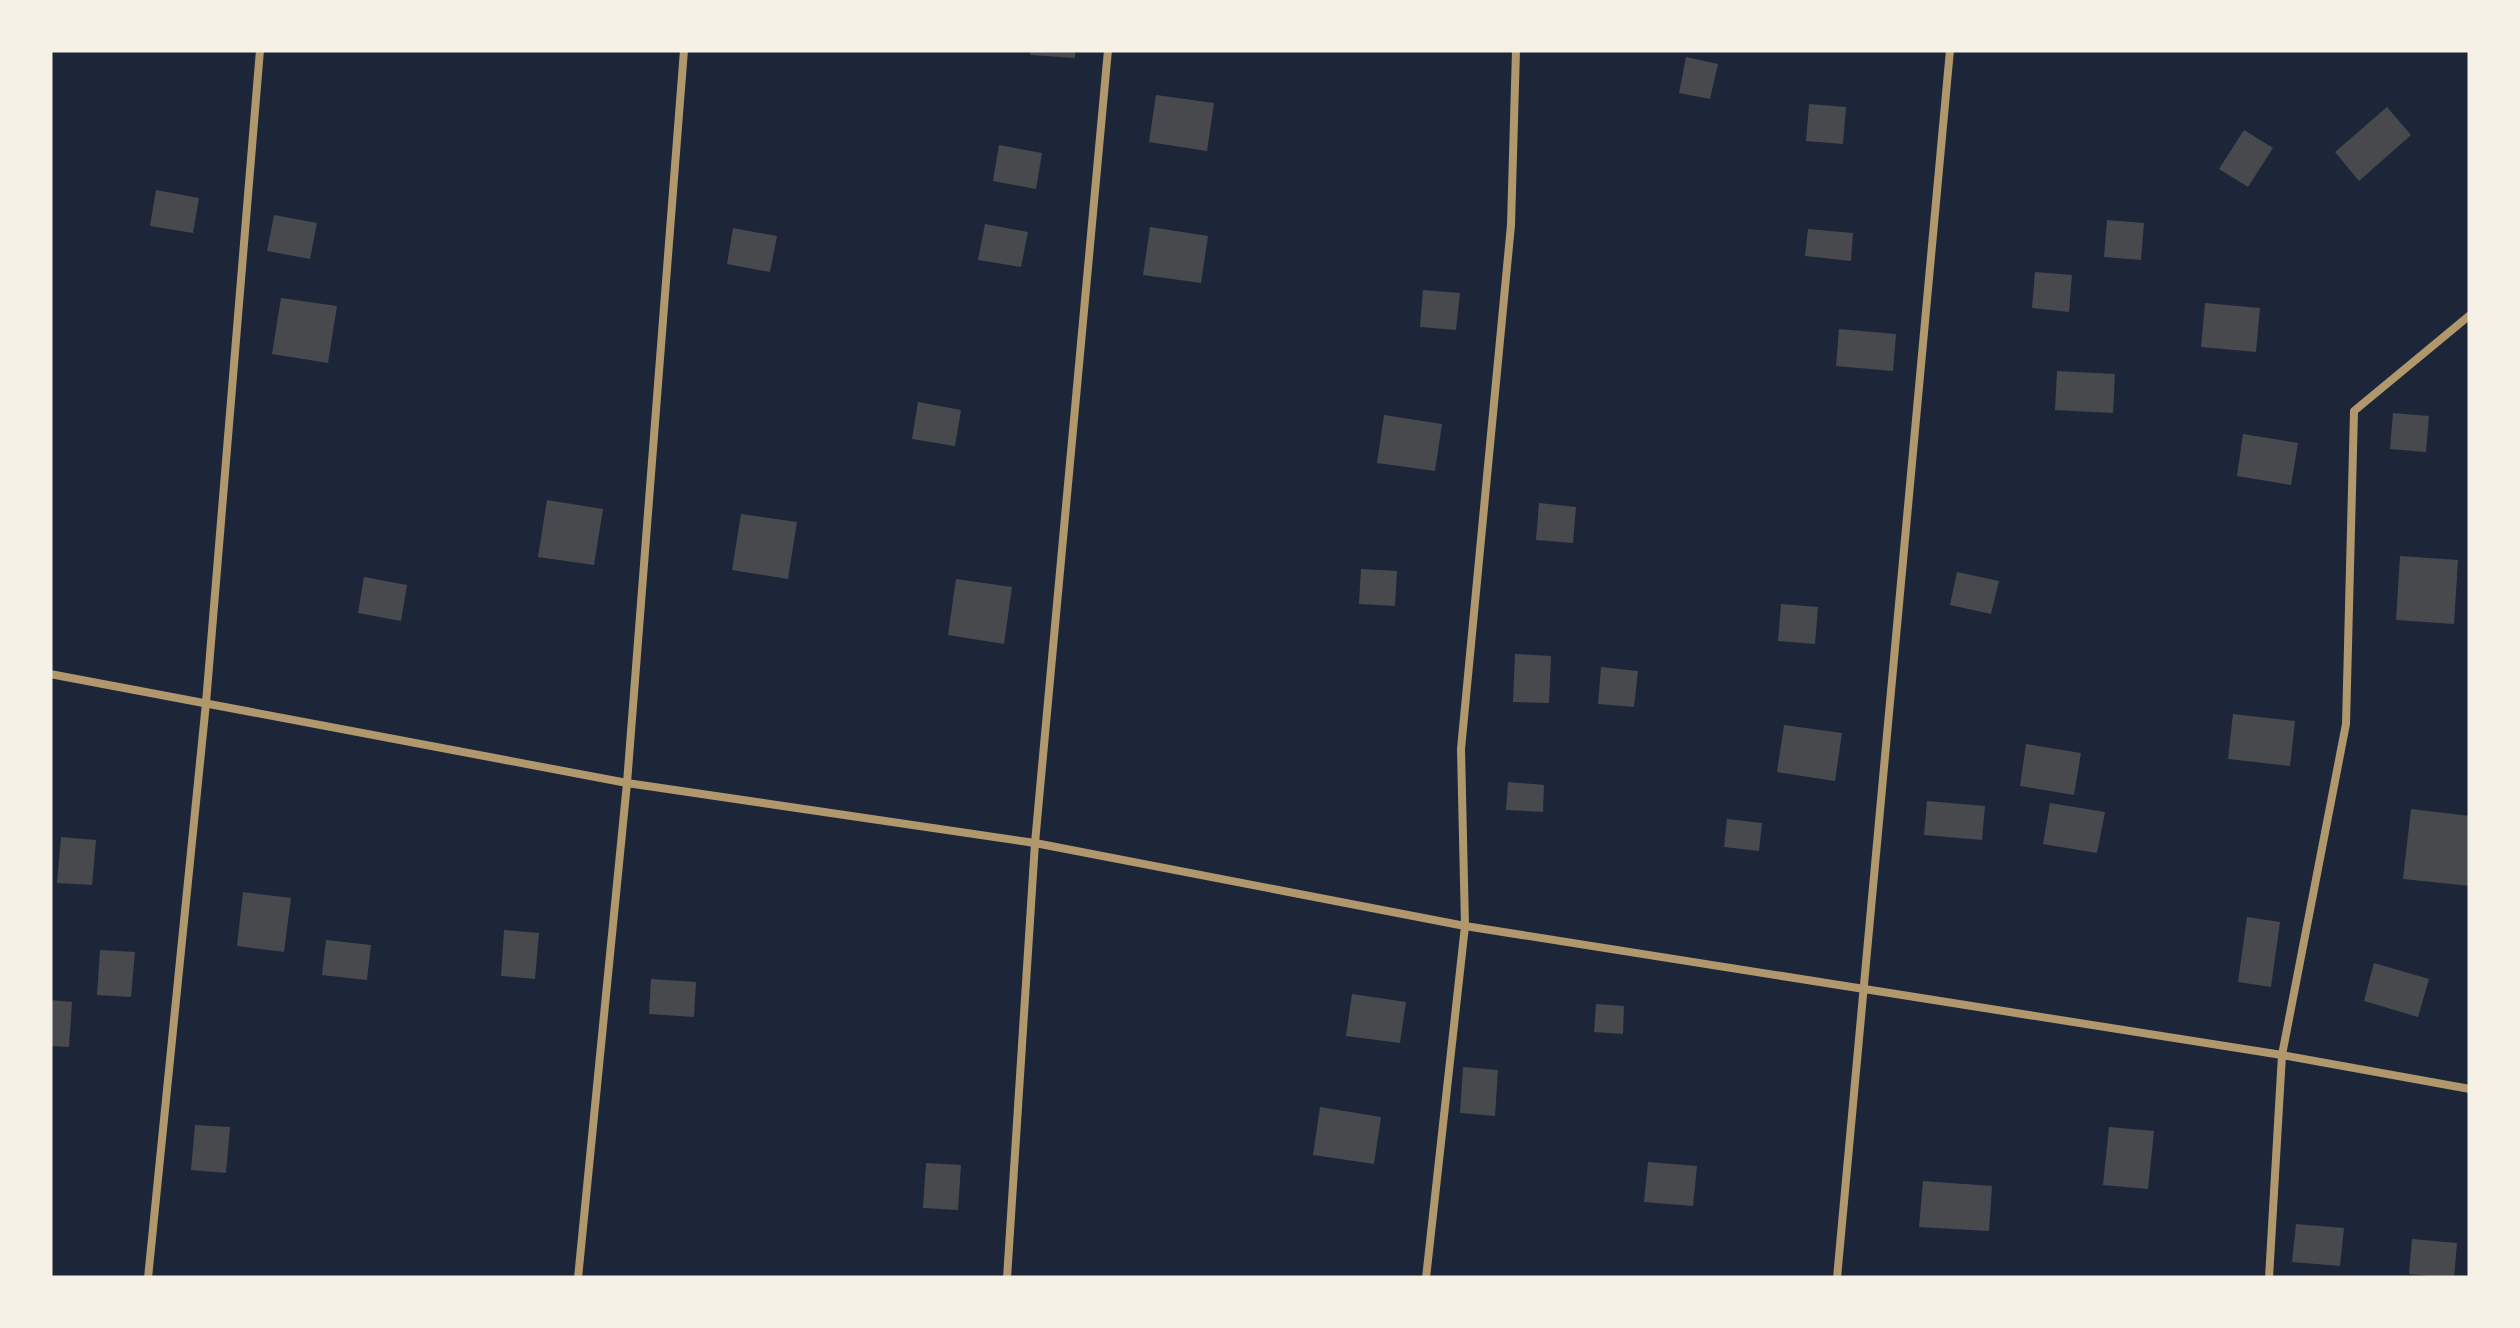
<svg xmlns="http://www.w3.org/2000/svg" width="2520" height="1328" viewBox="0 0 2520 1328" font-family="'DM Sans',sans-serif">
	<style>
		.green { fill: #1d2539 }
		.building { fill: #48494c }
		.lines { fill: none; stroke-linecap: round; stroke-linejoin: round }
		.service { stroke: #b1986c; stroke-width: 8 }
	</style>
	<rect width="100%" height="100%" fill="#14213d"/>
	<path class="green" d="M50,50h2420v1228h-2420z"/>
	<path class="building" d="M1031,50h44v8l-45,-3z
		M1686,57l32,7 -8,35 -31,-6z
		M1156,95l58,8 -7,48 -58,-9z
		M1809,104l37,3 -3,37 -37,-3z
		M2387,107l24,28 -52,46 -24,-29z
		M2244,130l29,18 -25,39 -29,-18z
		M999,145l43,8 -6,36 -43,-8z
		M156,190l43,8 -6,35 -43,-7z
		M274,215l43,8 -7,36 -43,-8z
		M2107,220l37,3 -3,37 -37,-3z
		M985,224l43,8 -7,35 -43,-7z
		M1150,227l58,9 -7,47 -58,-8z
		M733,228l44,8 -7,36 -43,-8z
		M1808,229l45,4 -2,28 -46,-5z
		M2035,272l37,3 -3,37 -37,-4z
		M1423,290l37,3 -4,37 -36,-3z
		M281,298l56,8 -9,57 -56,-9z
		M2205,303l55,5 -4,44 -55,-5z
		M1839,329l57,5 -3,37 -57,-5z
		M2057,371l58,3 -2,39 -58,-3z
		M918,402l43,8 -6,36 -43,-7z
		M2393,413l36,3 -3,36 -36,-3z
		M1384,415l58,9 -7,47 -58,-8z
		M2243,434l55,9 -7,42 -54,-9z
		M547,500l56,9 -9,56 -56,-8z
		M1539,503l37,4 -3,36 -37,-3z
		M741,514l56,8 -9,57 -56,-9z
		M2400,556l58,4 -4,64 -58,-4z
		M1361,569l36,2 -2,35 -36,-2z
		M1957,572l42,9 -8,33 -41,-9z
		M364,577l43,8 -6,36 -43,-8z
		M956,579l56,8 -8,57 -56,-9z
		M1781,604l37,3 -3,37 -37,-3z
		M1515,654l36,2 -2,47 -36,-1z
		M1601,667l37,4 -4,36 -36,-3z
		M2233,714l62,7 -5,45 -62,-7z
		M1784,725l58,8 -7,48 -58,-9z
		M2026,744l55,9 -7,42 -54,-9z
		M1508,782l36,3 -1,27 -37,-2z
		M1927,801l58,5 -3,34 -58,-5z
		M2050,803l55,9 -8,41 -54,-9z
		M2411,809l59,7v70l-67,-7z
		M1727,819l35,4 -3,28 -35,-4z
		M61,837l35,3 -4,45 -35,-2z
		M243,892l48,6 -7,54 -47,-6z
		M2247,917l33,5 -9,65 -33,-5z
		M504,930l35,3 -4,46 -34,-3z
		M326,940l45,5 -4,35 -45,-5z
		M100,950l35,2 -4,45 -34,-2z
		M2374,963l55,16 -11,38 -54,-16z
		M651,979l45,3 -2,35 -45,-3z
		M1352,994l54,8 -6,41 -54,-7z
		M50,1000l22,2 -3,45 -19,-1z
		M1596,1004l28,2 -1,28 -29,-2z
		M1463,1067l35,3 -3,46 -35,-3z
		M1320,1107l61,10 -7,47 -61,-9z
		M195,1125l35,2 -4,46 -35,-3z
		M2109,1127l45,4 -6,58 -45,-4z
		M1648,1162l49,4 -4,40 -49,-4z
		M926,1163l35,2 -3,45 -35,-2z
		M1923,1181l69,5 -3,45 -70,-4z
		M2296,1224l48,4 -4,38 -48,-4z
		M2412,1239l45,4 -3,35 -45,-4z"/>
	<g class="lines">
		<path class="service" d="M50,674l577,109 408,60 430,83 817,129 188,34
			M148,1278l58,-575 54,-653
			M578,1278l49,-495 57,-733
			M1007,1278l28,-435 73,-793
			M1426,1278l39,-352 -4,-177 50,-524 5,-175
			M1837,1278l113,-1228
			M2269,1278l13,-223 64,-331 8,-313 116,-96"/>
	</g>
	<rect width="2520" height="1328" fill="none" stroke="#f6f1e7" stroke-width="105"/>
</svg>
